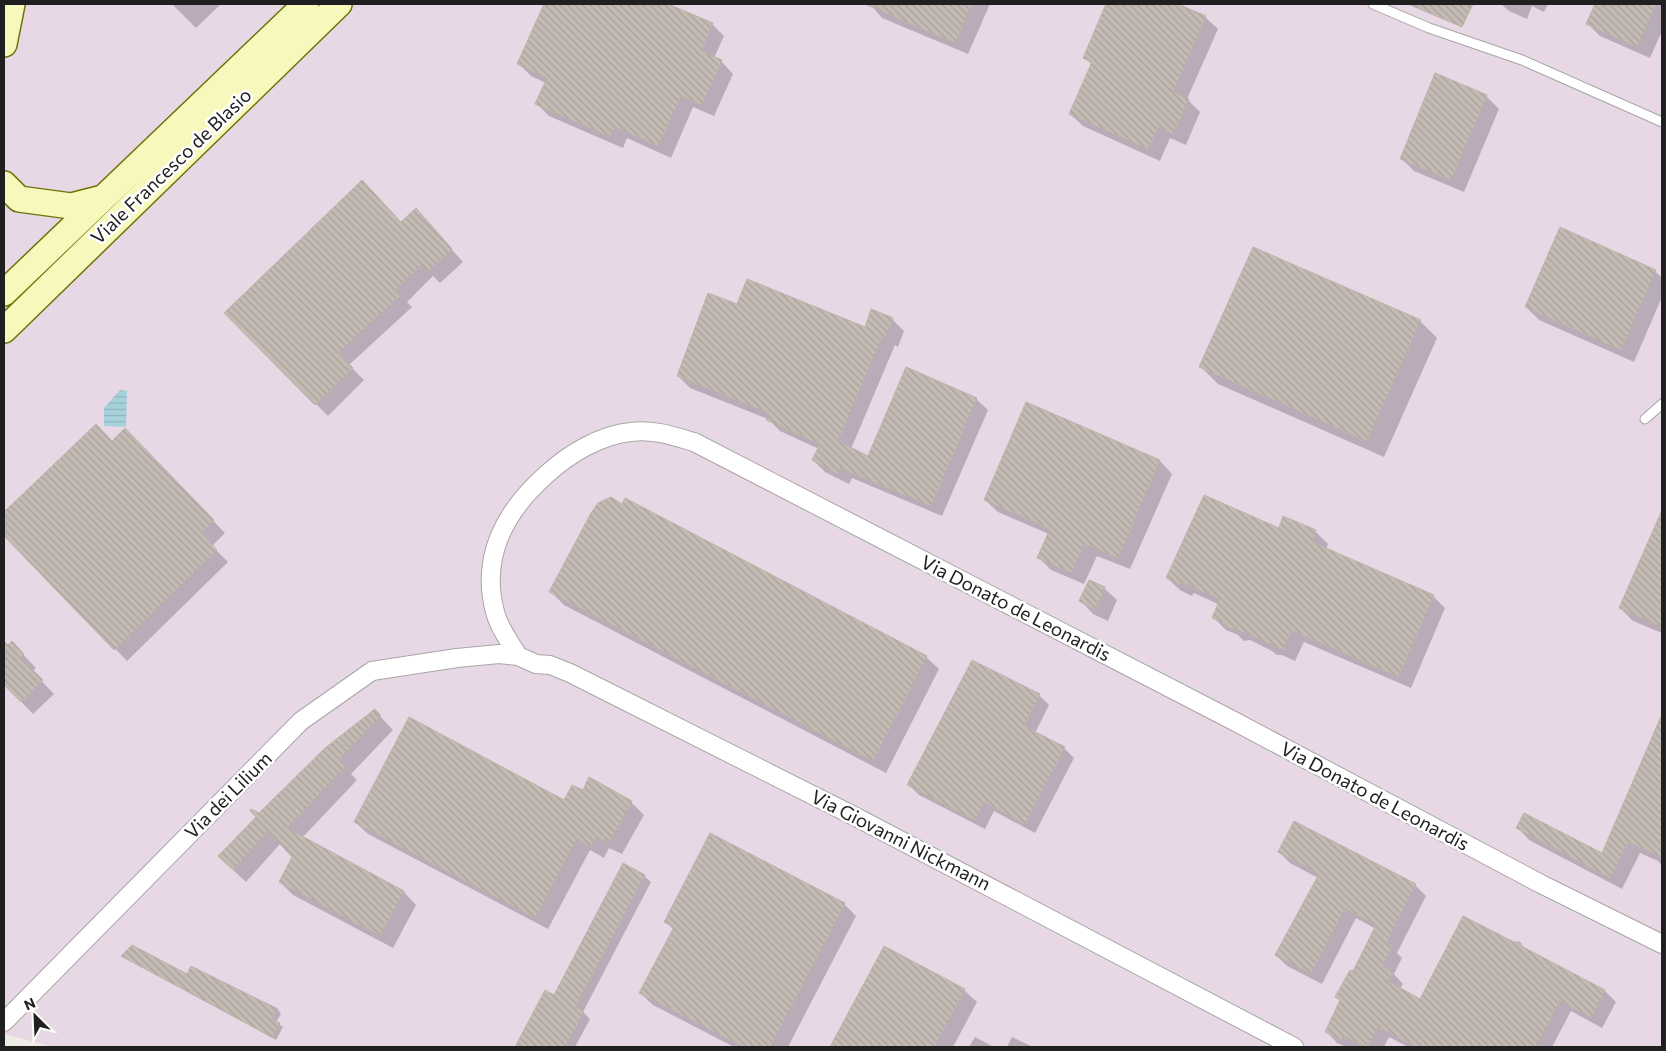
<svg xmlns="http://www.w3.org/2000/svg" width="1666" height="1051" viewBox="0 0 1666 1051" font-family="Commissioner,sans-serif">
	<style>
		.industrial { fill: #e8d8e6 }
		.water { fill: url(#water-rules) }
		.shadow { fill: #0003 }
		.building { fill: url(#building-back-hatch); stroke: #c1b2a8 }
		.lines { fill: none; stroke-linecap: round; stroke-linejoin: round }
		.lane-casing { stroke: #a6a6a6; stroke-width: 11 }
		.street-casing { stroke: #a6a6a6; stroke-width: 20 }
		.secondary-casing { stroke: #6c7407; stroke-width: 28 }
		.lane { stroke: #fff; stroke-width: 9 }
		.street { stroke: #fff; stroke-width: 18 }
		.secondary { stroke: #f7f8bb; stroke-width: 25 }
		.labels { text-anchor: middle; stroke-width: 5; stroke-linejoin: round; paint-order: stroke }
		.street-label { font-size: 19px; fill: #1f1f1f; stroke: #fff }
	</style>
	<defs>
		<pattern id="water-rules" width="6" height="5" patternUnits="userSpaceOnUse" patternTransform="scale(1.25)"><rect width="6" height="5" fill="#a7d2dc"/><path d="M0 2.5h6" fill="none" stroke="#8fb4bc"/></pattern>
		<pattern id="building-back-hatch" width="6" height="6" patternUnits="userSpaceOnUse" patternTransform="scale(1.25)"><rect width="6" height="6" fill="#c4bbb5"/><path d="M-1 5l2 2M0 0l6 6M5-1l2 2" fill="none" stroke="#a8a09b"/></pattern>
	</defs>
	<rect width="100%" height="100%" fill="#efece5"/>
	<path class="industrial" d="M4,4h1658v1043h-1609l-49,-13z"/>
	<path class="water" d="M120,390l7,1 -1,36 -22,-1v-18z"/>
	<path class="shadow" d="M172,4h49l-25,24z
		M545,4h120l47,20 12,12 -10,22 8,4 11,12 -19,42 -21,-9 -22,51 -44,-20 -4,10 -74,-32 -12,-12 9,-21 -15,-7 -12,-12z
		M870,4h120l-22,50 -86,-36z
		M1108,4h66l31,13 13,12 -31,70 13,13 -14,33 -16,-7 -10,23 -77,-35 -13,-12 22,-49 -7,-7z
		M1501,4h47l-4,8 -12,-6 -5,13 -18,-8z
		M1596,4h66v27l-12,27 -50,-22 -12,-12z
		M1486,96l13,13 -35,83 -50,-21 -13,-13z
		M427,222l36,40 -23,21 -7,-7 -26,26 5,5 -63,58 15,15 -36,36 -102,-103 175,-89z
		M1655,271l7,7v19l-28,65 -95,-42 -13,-13z
		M738,305l127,24 27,-10 12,12 -6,16 -3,-2 -44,104 18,9 107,-59 12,11 -46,106 -90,-38 -3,6 -24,-12 -12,-12 6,-11 -39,-18 -12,-12 -78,-31 -12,-12z
		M1420,321l17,17 -53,119 -166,-73 -17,-17z
		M1027,403l133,58 12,13 -42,95 -33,-13 -13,28 -33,-14 -12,-12 10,-24 -51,-22 -13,-12z
		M96,426l16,16h25l88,91 -13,13 16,16 -101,99 -123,-127v-20z
		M623,506l303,151 13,12 -53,104 -322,-168 -13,-13z
		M1662,513v120l-29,-12 -13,-13z
		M1279,529l36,2 13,13 -2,5 107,47 12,12 -34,80 -107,-46 -9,19 -13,-6h-5l-5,-4 -22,-11 -6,1 -6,-6 -12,-5 -12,-12 6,-13 -26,-12 -2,3 -12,-6 -13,-12z
		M1104,588l13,12 -9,21 -15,-7 -12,-13z
		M12,643l24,25 -4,3 22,23 -21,20 -27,-28 -2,2v-37z
		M1039,695l10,10 -14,28 29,15 10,10 -39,75 -41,-22 -9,18 -66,-34 -10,-10z
		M375,711l18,19 -42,44 6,6 -55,58 102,54 12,13 -23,43 -100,-53 -13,-13 14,-25 -13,-14 -35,39 -14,-13 27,-54z
		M1657,728l5,2v136l-4,-5 -18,-8 -18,36 -93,-49 -11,-12 85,27z
		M583,792l48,10 13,13 -22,39 -13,-6 -5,10 -14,-8 -42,79 -180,-95 -13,-12 210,-21z
		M1279,852l136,33 11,11 -29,57 5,5 -8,16 9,10 -3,5 21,12 93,-57 5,-1 7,6 79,42 11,11 -14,26 -31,-17 -19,36h-144l-19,-10 -5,10h-38l-9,-4 -10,-11 14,-30 -5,-5 17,-24 23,-44 -20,-11 -34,66 -35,-18 -11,-11 42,-77 -28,-15z
		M644,876l7,6 -68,130 7,7 -15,28h-58l29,-55 8,5z
		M844,904l12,12 -68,131h-54l-81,-42 -13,-12 34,-63 -9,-9z
		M884,948l80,42 13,12 -24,45h-121z
		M122,956l65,20 4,-9 87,43 3,4 -5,8 7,5 -7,13z
		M975,1037l19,10h-25z
		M1012,1037l21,10h-26z"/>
	<path class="building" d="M544,4h124l45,19 -12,28 21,9 -20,45 -21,-9 -23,50 -43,-19 -5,10 -75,-33 12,-26 -30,-14z
		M865,4h107l-17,39z
		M1106,4h72l28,12 -33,76 16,7 -16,35 -15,-7 -10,22 -79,-35 23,-52 -9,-4z
		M1408,4h65l-11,23z
		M1595,4h61l-19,43 -51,-23z
		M1435,73l52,22 -36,85 -51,-21z
		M362,180l39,42 15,-14 36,41 -25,23 -6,-7 -25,24 5,6 -63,58 15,15 -38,37 -91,-92z
		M1560,227l96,43 -35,80 -96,-43z
		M1253,247l168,73 -54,121 -168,-74z
		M747,279l118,48 6,-18 22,9 -7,18 -3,-2 -45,107 30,15 38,-89 71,31 -46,108 -91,-38 -2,6 -26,-14 8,-16 -54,-24 3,-7 -92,-37 31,-83 29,11z
		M1026,402l134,58 -42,98 -34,-14 -12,29 -35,-15 13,-29 -66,-29z
		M96,424l16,17 13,-13 89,92 -13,13 16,17 -103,100 -110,-114v-24z
		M1204,495l75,33 4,-12 33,14 -4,12 122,53 -36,82 -107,-47 -8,20 -14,-7h-5l-5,-4 -23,-10h-6l-4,-5 -14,-6 8,-19 -39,-17 -1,3 -14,-7z
		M611,497l11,7 3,-6 302,158 -54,105 -324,-169 42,-79 7,-10z
		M1662,510v117l-43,-19z
		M1089,580l16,7 -10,23 -16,-9z
		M4,641l4,4 4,-4 12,13 -3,4 22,22 -22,22 -17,-17z
		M972,660l68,34 -16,32 41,21 -40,77 -41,-22 -9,18 -68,-35z
		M375,709l6,7 -43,44 7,7 -58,61 117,63 -24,45 -101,-54 13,-25 -24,-26 -35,39 -15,-14 38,-39 -6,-6 1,-2 8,4 66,-65z
		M1662,714v143l-34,-15 -18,36 -94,-50 8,-15 78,40z
		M409,717l155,83 8,-15 11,5 6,-13 43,24 -23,42 -13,-7 -5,11 -14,-9 -42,80 -181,-96z
		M1294,821l122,63 -30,59 6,3 -10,20 11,6 -5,9 32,18 43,-83 51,26h6l3,5 82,43 -14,28 -31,-17 -25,46h-119l-38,-20 -11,20 -23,-11 -3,4 -16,-8 15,-32 -5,-3 15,-27 3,1 23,-46 -31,-17 -34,66 -36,-19 44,-81 -41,-22z
		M710,833l135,70 -75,144h-26l-105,-54 35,-66 -10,-5z
		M623,863l22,12 -70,132 9,4 -19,36h-50l30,-57 9,5z
		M132,945l55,29 4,-8 87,43 -6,10 8,4 -8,14 -151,-81z
		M884,946l81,43 -31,58h-104z"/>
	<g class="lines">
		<g class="lane-casing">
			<path id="lane" d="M1373,4l56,24 93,32 140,62
				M1645,419l17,-15"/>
		</g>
		<g class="street-casing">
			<path id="street" d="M518,656c-8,-14 -19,-28 -23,-44 -15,-56 11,-102 52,-138 22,-20 53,-39 84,-42 22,-3 42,4 63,10l538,278 309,164 121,60
				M4,1022l297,-301 71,-50 85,-13 42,-4 19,2 18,8 14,1 20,8 286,144 438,230"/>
		</g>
		<g class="secondary-casing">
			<path id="secondary" d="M4,44l8,-40
				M4,184l15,15 52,7 31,-8
				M4,293l302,-289
				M4,330l335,-326"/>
		</g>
		<use href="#lane" class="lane"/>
		<use href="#street" class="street"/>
		<use href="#secondary" class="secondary"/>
	</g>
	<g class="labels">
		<g class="street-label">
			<text transform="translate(171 166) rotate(-44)" y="7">Viale Francesco de Blasio</text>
			<text transform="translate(1016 608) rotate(27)" y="7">Via Donato de Leonardis</text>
			<text transform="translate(228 795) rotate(-45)" y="7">Via dei Lilium</text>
			<text transform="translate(1375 796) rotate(28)" y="7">Via Donato de Leonardis</text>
			<text transform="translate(901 840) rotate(27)" y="7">Via Giovanni Nickmann</text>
		</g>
	</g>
	<rect width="1666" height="1051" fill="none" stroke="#1f1f1f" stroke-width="10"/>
	<g transform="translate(35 1016) rotate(336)" stroke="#ffffff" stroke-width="4" paint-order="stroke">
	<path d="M0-4L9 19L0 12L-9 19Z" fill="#1f1f1f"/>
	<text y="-8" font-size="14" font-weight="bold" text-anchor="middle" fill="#1f1f1f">N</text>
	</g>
</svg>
